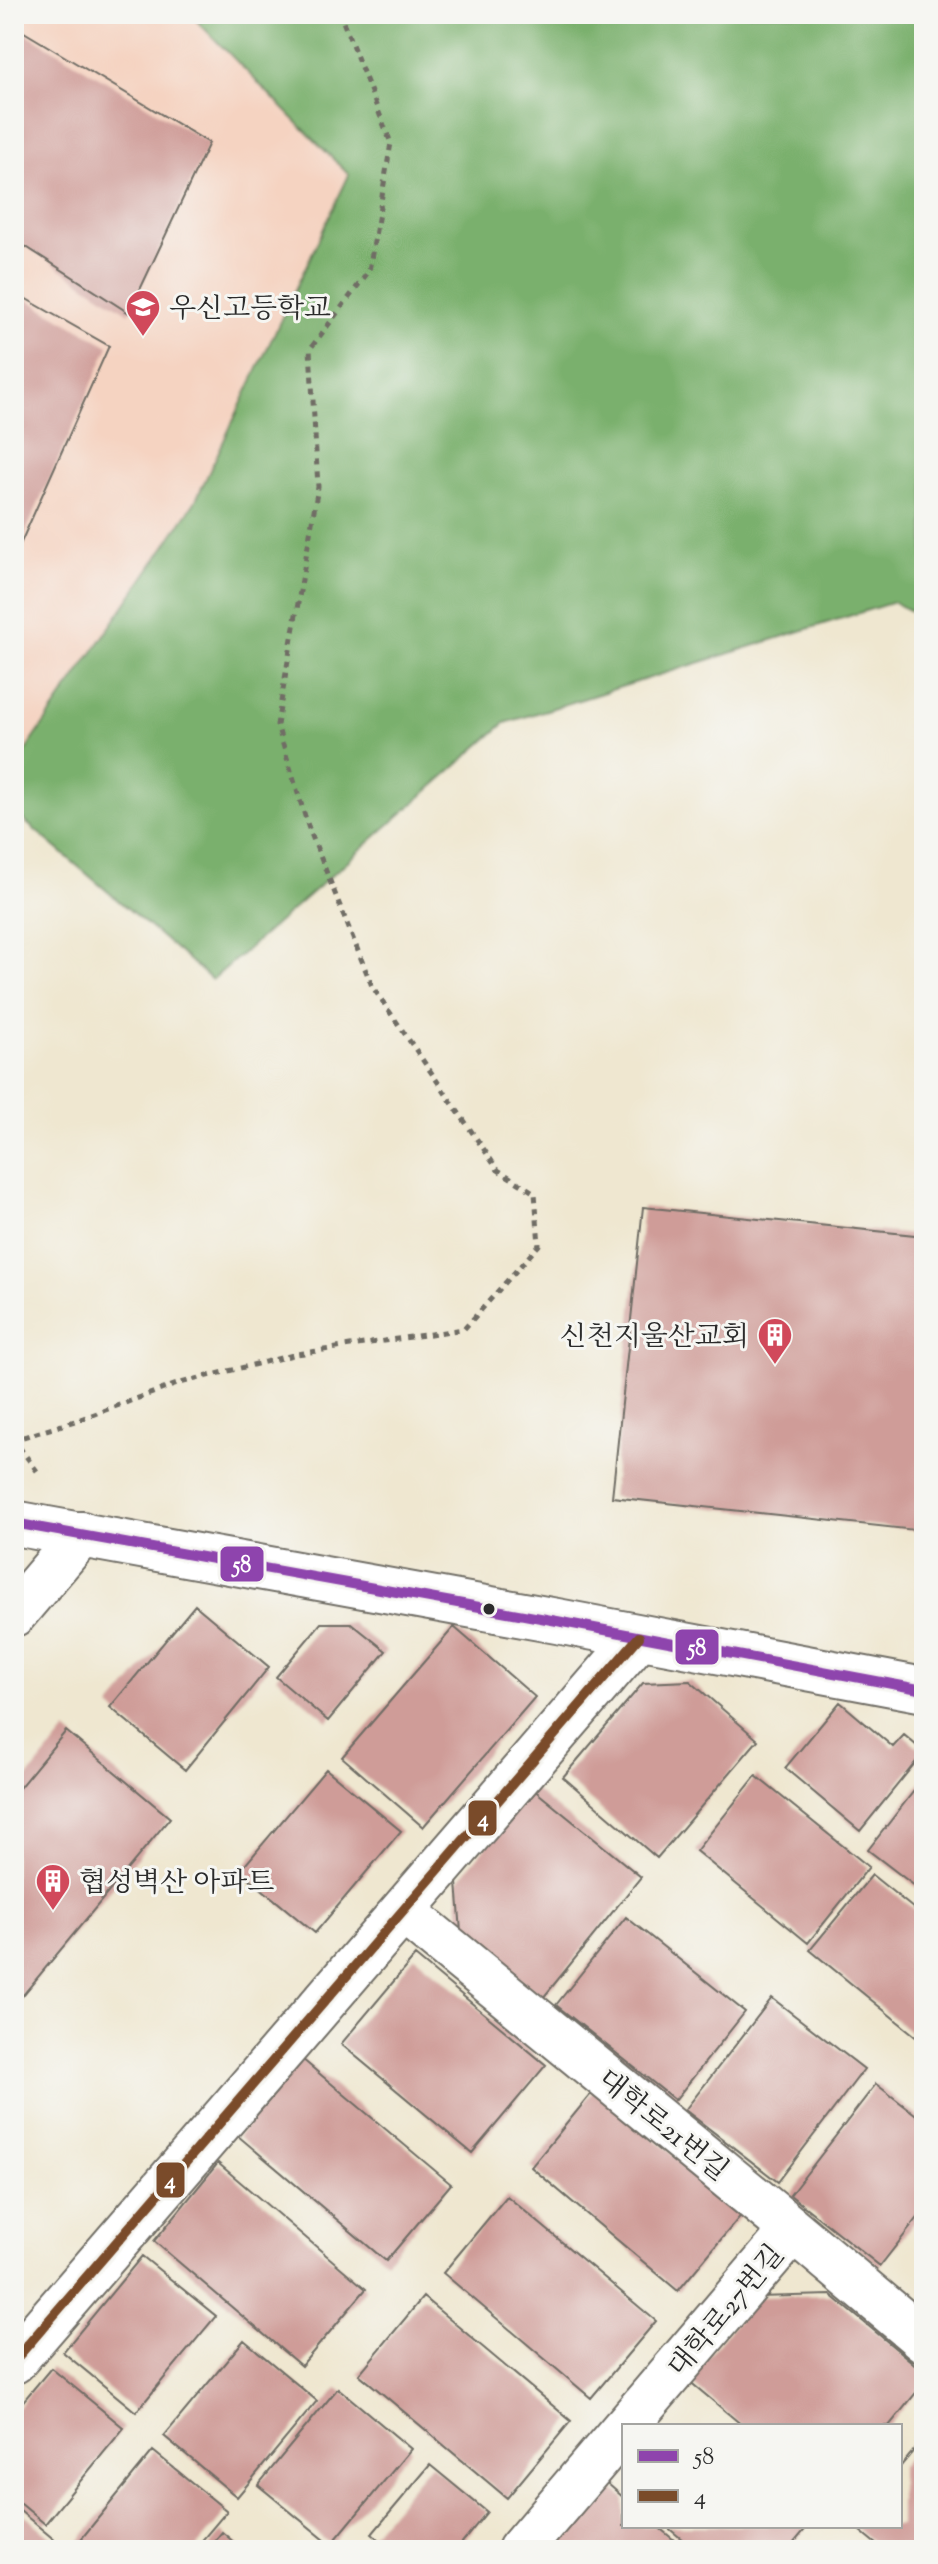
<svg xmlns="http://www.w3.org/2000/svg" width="938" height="2564" viewBox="0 0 938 2564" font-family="'Sorts Mill Goudy','Noto Serif KR',serif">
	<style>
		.built { fill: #f5d3c1 }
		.forest { fill: #7ab06d; stroke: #526e4c; stroke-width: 2 }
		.building { fill: #cf9c98 }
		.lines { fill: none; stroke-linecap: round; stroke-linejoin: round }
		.street-casing { stroke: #706d65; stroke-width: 48 }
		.path { stroke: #706d65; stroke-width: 5; stroke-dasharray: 6 6; stroke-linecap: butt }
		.street { stroke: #fff; stroke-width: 44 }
		.bus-1-casing { stroke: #f6f6f2; stroke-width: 16 }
		.bus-2-casing { stroke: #f6f6f2; stroke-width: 16 }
		.bus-1 { stroke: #8e44ad; stroke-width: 10 }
		.bus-2 { stroke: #7a4b2a; stroke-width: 10 }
		.bus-dot { fill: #2b2b2b; stroke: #f6f6f2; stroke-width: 3 }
		.labels { text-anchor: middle; stroke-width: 6; stroke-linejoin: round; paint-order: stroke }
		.poi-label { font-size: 28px; fill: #2b2b2b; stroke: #f6f6f2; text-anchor: start }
		.street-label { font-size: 28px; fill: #2b2b2b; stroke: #f6f6f2 }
		.line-badge { stroke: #f6f6f2; stroke-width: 3 }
		.badge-label { font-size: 22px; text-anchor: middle; font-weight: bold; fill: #fff }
	</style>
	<rect width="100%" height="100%" fill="#f6f6f2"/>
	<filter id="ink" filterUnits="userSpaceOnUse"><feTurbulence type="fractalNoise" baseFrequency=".0125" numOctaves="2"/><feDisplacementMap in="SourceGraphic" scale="16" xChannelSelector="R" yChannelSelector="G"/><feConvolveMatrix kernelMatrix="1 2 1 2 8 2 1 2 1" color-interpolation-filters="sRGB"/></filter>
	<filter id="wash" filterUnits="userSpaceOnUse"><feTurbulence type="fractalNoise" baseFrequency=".006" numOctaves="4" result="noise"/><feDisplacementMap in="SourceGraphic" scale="32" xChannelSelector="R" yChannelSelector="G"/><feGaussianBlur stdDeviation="1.8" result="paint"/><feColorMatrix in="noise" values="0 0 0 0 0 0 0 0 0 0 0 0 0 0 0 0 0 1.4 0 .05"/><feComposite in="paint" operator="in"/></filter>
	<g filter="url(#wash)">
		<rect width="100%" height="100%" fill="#efe7d0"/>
		<path class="built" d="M14,14h176l159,161 -154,327 -181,266z"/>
		<path class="forest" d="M190,14h734v605l-30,-17 -389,121 -293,257 -198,-168v-44l181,-266 154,-327z"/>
		<g id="blocks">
			<path class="building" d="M14,26l195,117 -80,170 -115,-74z
				M14,292l95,54 -95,212z
				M643,1207l281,29v295l-312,-34z
				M195,1605l74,62 -84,103 -75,-63z
				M321,1623h30l35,28 -58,70 -52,-44z
				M454,1627l81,70 -112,130 -81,-70z
				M690,1681l68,59 -101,118 -94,-81 80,-94z
				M840,1702l53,45 11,-12 20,17 -64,79 -75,-63z
				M66,1731l104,87 -156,188v-212z
				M326,1769l75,62 -86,102 -75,-62z
				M756,1776l113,91 -61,76 -112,-92z
				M924,1778v115l-56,-43z
				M533,1789l108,88 -98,121 -82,-66 -4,-50z
				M872,1875l52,42v126l-114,-93z
				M626,1917l119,95 -70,88 -119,-95z
				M415,1956l131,109 -74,88 -131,-109z
				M772,1998l92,71 -86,113 -93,-72z
				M302,2059l149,125 -65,77 -148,-125z
				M876,2084l48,37v89l-44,56 -90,-71z
				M595,2089l148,124 -65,78 -147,-124z
				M218,2163l148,126 -65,77 -147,-125z
				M507,2196l149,125 -65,77 -148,-125z
				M142,2256l74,60 -80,96 -73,-60z
				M831,2295l93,77v11l-35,43h-146l-55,-46 69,-83z
				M423,2297l148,124 -64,77 -148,-124z
				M244,2340l73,61 -80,96 -73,-61z
				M51,2368l73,60 -79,96 -31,-26v-86z
				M338,2388l73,61 -80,96 -73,-60z
				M924,2438v112h-41l-29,-24h46v-59z
				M153,2451l74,60 -33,39h-119l-2,-1z
				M430,2465l57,47 -31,38h-65l-19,-16z
				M599,2476l25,22v28h33l29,24h-149z
				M14,2506l49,41 -2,3h-47z
				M666,2526h142l-20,24h-93z
				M222,2532l21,18h-36z"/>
		</g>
	</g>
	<g filter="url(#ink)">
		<use href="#blocks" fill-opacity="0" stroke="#706d65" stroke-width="2"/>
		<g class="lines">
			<g class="street-casing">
				<path id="street" d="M14,1523l543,98 367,69
					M14,1614l68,-80
					M403,1911l390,319 131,110
					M14,2361l625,-724
					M626,2426l167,-196
					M520,2550l104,-122"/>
			</g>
			<path class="path" d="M37,1471l-23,-31 61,-19 105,-38 117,-29 167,-25 75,-84 -4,-52 -37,-23 -126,-184 -64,-160 -31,-101 41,-238 -8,-138 59,-78 22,-128 -51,-129"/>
			<use href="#street" class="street"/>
			<g class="bus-1-casing">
				<path id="bus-1" d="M14,1523l543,98 367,69"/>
			</g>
			<g class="bus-2-casing">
				<path id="bus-2" d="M14,2361l625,-724"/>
			</g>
			<use href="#bus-1" class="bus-1"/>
			<use href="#bus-2" class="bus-2"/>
		</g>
	</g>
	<defs>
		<g id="school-pin" transform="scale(1.8)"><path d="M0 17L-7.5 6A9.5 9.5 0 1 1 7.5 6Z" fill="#d1495b" stroke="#f6f6f2"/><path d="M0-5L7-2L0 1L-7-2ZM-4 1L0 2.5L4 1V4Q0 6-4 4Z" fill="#fff"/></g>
		<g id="building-pin" transform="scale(1.8)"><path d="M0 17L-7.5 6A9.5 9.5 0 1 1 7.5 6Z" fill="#d1495b" stroke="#f6f6f2"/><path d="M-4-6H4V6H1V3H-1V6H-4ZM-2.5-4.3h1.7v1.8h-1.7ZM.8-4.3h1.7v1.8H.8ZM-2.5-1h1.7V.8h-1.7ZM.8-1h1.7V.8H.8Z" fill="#fff"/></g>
	</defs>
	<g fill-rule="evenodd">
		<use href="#school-pin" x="143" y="307"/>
		<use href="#building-pin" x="775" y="1335"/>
		<use href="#building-pin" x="53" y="1881"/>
	</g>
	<circle class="bus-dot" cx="489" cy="1609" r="7"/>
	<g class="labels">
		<g class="poi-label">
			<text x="169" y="317">우신고등학교</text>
			<text x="749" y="1345" text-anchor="end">신천지울산교회</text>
			<text x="79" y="1891">협성벽산 아파트</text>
		</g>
		<g class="street-label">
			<text transform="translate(664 2124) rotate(39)" y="10">대학로21번길</text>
			<text transform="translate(725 2310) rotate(-50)" y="10">대학로27번길</text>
		</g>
	</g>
	<g class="line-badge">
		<rect x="219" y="1545" width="46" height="38" rx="8" fill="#8e44ad"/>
		<rect x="674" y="1628" width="46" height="38" rx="8" fill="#8e44ad"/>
		<rect x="467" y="1799" width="31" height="38" rx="8" fill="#7a4b2a"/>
		<rect x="155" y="2161" width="31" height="38" rx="8" fill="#7a4b2a"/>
	</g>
	<g class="badge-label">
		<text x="242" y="1572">58</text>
		<text x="697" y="1655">58</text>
		<text x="483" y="1826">4</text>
		<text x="170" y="2188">4</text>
	</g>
	<rect width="938" height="2564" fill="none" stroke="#f6f6f2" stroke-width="48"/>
	<rect x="622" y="2424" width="280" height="104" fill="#f6f6f2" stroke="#a5a5a2" stroke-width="2"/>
	<rect x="638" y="2450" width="40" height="12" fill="#8e44ad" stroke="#a5a5a2" stroke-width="2"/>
	<text x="694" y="2464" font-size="24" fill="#2b2b2b">58</text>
	<rect x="638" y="2490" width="40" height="12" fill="#7a4b2a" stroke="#a5a5a2" stroke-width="2"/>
	<text x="694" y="2504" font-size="24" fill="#2b2b2b">4</text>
</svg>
